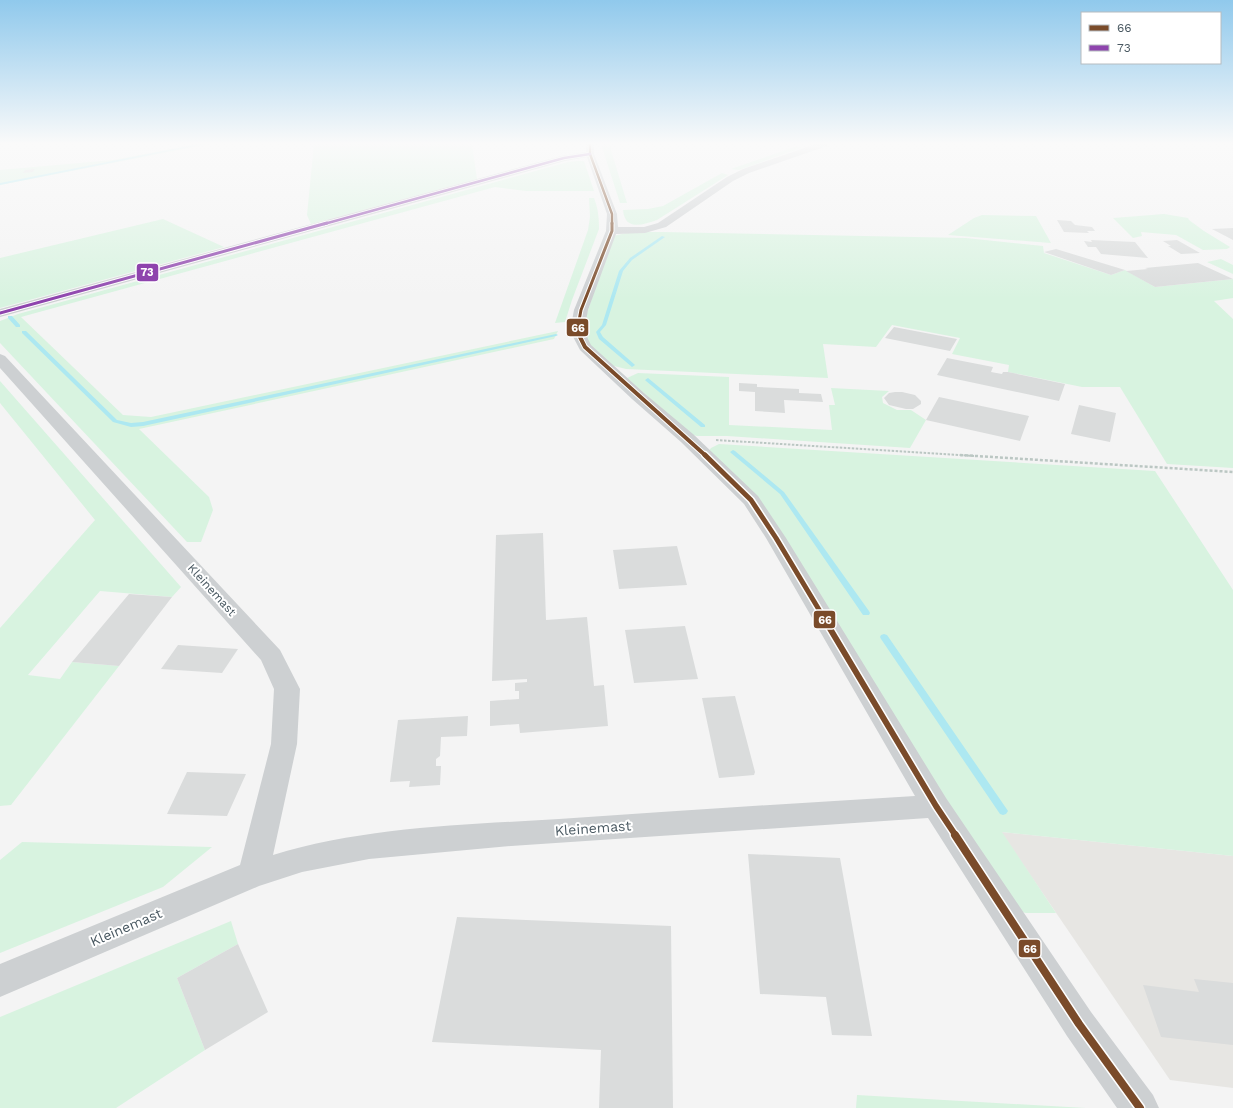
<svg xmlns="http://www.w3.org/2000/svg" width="1233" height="1108" viewBox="0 0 1233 1108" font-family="'Work Sans',sans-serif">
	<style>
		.commercial { fill: #e7e6e3 }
		.green { fill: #d8f3e0 }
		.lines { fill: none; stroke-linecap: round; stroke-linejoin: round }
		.stream { fill: #ade8f1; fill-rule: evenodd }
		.building { fill: #dadcdc }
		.path-far1 { stroke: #bbc7c3; stroke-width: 2; stroke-dasharray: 2.5 1.5; stroke-linecap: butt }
		.path { stroke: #bbc7c3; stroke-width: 2.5; stroke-dasharray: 3 2; stroke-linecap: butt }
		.minor { fill: #cdd0d2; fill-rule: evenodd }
		.bus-1-far5-casing { stroke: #fff; stroke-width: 4 }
		.bus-1-far4-casing { stroke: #fff; stroke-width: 5 }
		.bus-1-far3-casing { stroke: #fff; stroke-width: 6 }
		.bus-1-far2-casing { stroke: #fff; stroke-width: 8 }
		.bus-1-far1-casing { stroke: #fff; stroke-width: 9 }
		.bus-1-casing { stroke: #fff; stroke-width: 11 }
		.bus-2-far1-casing { stroke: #fff; stroke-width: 4 }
		.bus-2-casing { stroke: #fff; stroke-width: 5 }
		.bus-1-far5 { stroke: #7a4b2a; stroke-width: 2.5 }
		.bus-1-far4 { stroke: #7a4b2a; stroke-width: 3 }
		.bus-1-far3 { stroke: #7a4b2a; stroke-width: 4 }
		.bus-1-far2 { stroke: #7a4b2a; stroke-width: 5 }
		.bus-1-far1 { stroke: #7a4b2a; stroke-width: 6 }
		.bus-1 { stroke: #7a4b2a; stroke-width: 8 }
		.bus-2-far1 { stroke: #8e44ad; stroke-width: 2.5 }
		.bus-2 { stroke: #8e44ad; stroke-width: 3 }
		.labels { text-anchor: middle; stroke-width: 4; stroke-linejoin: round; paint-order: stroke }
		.street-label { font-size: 12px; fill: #495861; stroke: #fff }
		.near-street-label { font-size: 14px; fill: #495861; stroke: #fff }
		.line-badge { stroke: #fff; stroke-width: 1.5 }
		.badge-label { font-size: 11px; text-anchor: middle; font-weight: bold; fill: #fff }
	</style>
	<rect width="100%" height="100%" fill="#f4f4f4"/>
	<path class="commercial" d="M1001,832l232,24v232l-63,-8z"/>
	<path class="green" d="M197,144h13l-210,41v-15l113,-10z
		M314,144h158l5,35 -166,45 -4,-9z
		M601,144h10v6l16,53h-7z
		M794,147h7v1l-62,22 -8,-1z
		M577,161h7l10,30h-68l-31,-4 -474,130 102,98 28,2 407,-86 -4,8 -415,90 70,68 4,13 -12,32h-14l-187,-199v-22l18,-7 550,-152z
		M722,173l6,2 -71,45c-15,5 -32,11 -34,-10l25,-1 15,-3z
		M589,198h5c4,10 5,19 5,31l-27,71 -7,22 -10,1 33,-93 2,-13z
		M1164,214l24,4 1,2 15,11 26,16 -3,2 -24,1 -27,-15 -35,-3 1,4 -9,2 -20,-20z
		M982,215l54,1 15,27 -103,-8 26,-17z
		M163,219l61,28 -224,61v-50z
		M662,232l304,6 77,8 1,7 67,22 14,-5 30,17 78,-8v19l-19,3 19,18v149l-66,-4 -47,-77h-38l-74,-15 1,-7 -57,-11 8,-16 -68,-13 -16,22 -53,-3 5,34 -202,-9 -16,-4 -24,-24 -3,-16 30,-89 18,-4z
		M1221,259l12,6v9l-26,-12z
		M638,373l91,4v48l103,5 -3,-25h6l-4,-17 58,3 -7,6 1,6 14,7h14l15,10 -16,28 -183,-12h-30l-7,-2 -63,-56z
		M0,381l181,206 -9,10 -72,-6 -72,84 32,4 12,-17 47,4 -108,139 -11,1v-178l95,-108 -95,-117z
		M719,444l436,27 78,119v266l-231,-24 54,81h-30l-16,-4 -122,-202 -180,-255 3,-4z
		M22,842l190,5 -49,40 -163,66v-93z
		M231,921l7,23 -61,34 28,72 -89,58h-116v-91z
		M857,1095l229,13h-230z"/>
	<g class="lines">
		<path class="stream" d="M199,144h6l-205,41v-2z
			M662,236l3,1 -33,23 -9,11 -17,54 -6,7 3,5 31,27 1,1 -3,2 -33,-28 -3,-7 6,-7 17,-54 11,-13z
			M8,316h4l8,9v2h-4l-8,-9z
			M22,331h4l91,89 14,3 12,-1 413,-88 2,1 -2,1 -413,90 -12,1 -18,-5 -91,-89z
			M648,378l57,47v2h-4l-55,-46 -1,-1z
			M733,450l2,1 49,41 85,119 1,2 -1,2h-6l-83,-121 -49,-41 -1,-1z
			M884,634l3,1 119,173 2,3 -2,3 -3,1 -3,-1 -119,-175 -1,-2 1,-2z"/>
	</g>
	<path class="building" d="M35,169l-2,3 -10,1 2,-3z
		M1057,220l14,1 4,4 17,2 3,4h-8l2,2 -25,-1z
		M1233,228v12l-21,-11z
		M1091,240l44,2 13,16 -47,-4 -5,-7h-8l-4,-6 8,1z
		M1177,240l23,13 -19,1 -13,-8h3l-8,-5z
		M1056,249l69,21 -14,5 -67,-23z
		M1198,263l35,16 -78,8 -29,-16 22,-2 -3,-1z
		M894,327l63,12 -7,12 -65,-13z
		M947,358l46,9 -2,5 11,2 1,-2h5l57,12 -6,17 -122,-26z
		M739,383l18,1v3l42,2v4l22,1 2,8 -39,-2 1,13 -30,-2v-19l-16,-1z
		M895,392h7l13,3 6,6v3l-8,5h-7l-17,-4 -5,-7 5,-5z
		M939,397l90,19 -9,25 -94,-21z
		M1079,405l37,8 -6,29 -39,-8z
		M543,533l3,87 41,-3 7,69 10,-1 4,41 -88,7 -1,-9 -29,2v-25l29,-2v-8h-4v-8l12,-1v-3l-35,2 4,-146z
		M677,546l10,39 -68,4 -6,-39z
		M129,594l43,3 -53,69 -47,-4z
		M685,626l13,53 -64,4 -9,-53z
		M178,645l60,4 -16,24 -61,-4z
		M735,696l20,76 -1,3 -35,3 -17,-80z
		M468,716l-1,20 -26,1 -1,19 -4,3v7h5l-1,19 -31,2 1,-6 -20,1 8,-62z
		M187,772l59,2 -19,42 -60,-2z
		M748,854l92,4 32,178 -40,-1 -6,-38 -66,-3z
		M457,917l214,9 2,182h-74l2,-58 -169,-8z
		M238,944l30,68 -63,38 -28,-72z
		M1194,979l39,4v62l-72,-8 -18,-52 56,7z"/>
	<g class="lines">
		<path class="path-far1" d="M716,440l260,16"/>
		<path class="path" d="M960,455l273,17"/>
		<path class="minor" d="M586,144h8v10l23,60 1,13h26l14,-4 69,-46 16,-8 73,-25h12l-1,2 -78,27 -16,8 -67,46 -21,6 -29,1 -28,76 -4,21 7,14 53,48 49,41 65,62 28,42 160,260 145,214 62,83 6,13h-42l-50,-72 -139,-218 -417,28 -142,13 -67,13 -43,14 -259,111v-33l240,-99 31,-121 3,-55 -13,-29 -261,-292v-14l5,2 275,294 20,39 -3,55 -24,111c92,-28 190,-30 286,-36 118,-8 237,-16 356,-23l-149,-258 -22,-34 -63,-62 -49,-43 -52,-49 -10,-19 4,-21 32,-79 1,-17 -20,-57 -22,4 -565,156v-8l561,-153 25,-4z"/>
		<g class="bus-1-far5-casing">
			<path id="bus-1-far5" d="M590,144v10l22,60v10"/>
		</g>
		<g class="bus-1-far4-casing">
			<path id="bus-1-far4" d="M578,326l3,-16 31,-79v-8"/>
		</g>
		<g class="bus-1-far3-casing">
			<path id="bus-1-far3" d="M578,325l-1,6 8,16 121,109"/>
		</g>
		<g class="bus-1-far2-casing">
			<path id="bus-1-far2" d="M705,455l46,45 25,38 51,85"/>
		</g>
		<g class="bus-1-far1-casing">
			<path id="bus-1-far1" d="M826,622l110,184 20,30"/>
		</g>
		<g class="bus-1-casing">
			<path id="bus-1" d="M955,835l124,189 61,84"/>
		</g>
		<g class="bus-2-far1-casing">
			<path id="bus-2-far1" d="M324,224l240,-66 26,-4"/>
		</g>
		<g class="bus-2-casing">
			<path id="bus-2" d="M0,313l327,-90"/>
		</g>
		<use href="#bus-1-far5" class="bus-1-far5"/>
		<use href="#bus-1-far4" class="bus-1-far4"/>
		<use href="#bus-1-far3" class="bus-1-far3"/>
		<use href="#bus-1-far2" class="bus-1-far2"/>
		<use href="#bus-1-far1" class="bus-1-far1"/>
		<use href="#bus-1" class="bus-1"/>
		<use href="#bus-2-far1" class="bus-2-far1"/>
		<use href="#bus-2" class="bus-2"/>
	</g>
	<linearGradient id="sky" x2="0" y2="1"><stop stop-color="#90c9ec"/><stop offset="0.48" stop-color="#fafafa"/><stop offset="1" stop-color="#fafafa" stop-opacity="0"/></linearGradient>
	<rect width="1233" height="299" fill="url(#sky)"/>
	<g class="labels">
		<g class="street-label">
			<text transform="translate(212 590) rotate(48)" y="4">Kleinemast</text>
		</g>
		<g class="near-street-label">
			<text transform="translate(593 828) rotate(-4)" y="5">Kleinemast</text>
			<text transform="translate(126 927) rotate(-23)" y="5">Kleinemast</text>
		</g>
	</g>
	<g class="line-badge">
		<rect x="136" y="263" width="23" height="19" rx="4" fill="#8e44ad"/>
		<rect x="566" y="318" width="23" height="19" rx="4" fill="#7a4b2a"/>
		<rect x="813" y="610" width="23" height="19" rx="4" fill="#7a4b2a"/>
		<rect x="1018" y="939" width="23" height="19" rx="4" fill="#7a4b2a"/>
	</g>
	<g class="badge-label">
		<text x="147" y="276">73</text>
		<text x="578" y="332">66</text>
		<text x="825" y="624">66</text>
		<text x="1030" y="953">66</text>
	</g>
	<rect x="1081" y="12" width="140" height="52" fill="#ffffff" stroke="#b6bcc0"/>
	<rect x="1089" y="25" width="20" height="6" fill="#7a4b2a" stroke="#b6bcc0"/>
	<text x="1117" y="32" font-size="12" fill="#495861">66</text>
	<rect x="1089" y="45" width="20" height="6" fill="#8e44ad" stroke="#b6bcc0"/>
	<text x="1117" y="52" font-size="12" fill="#495861">73</text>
</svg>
